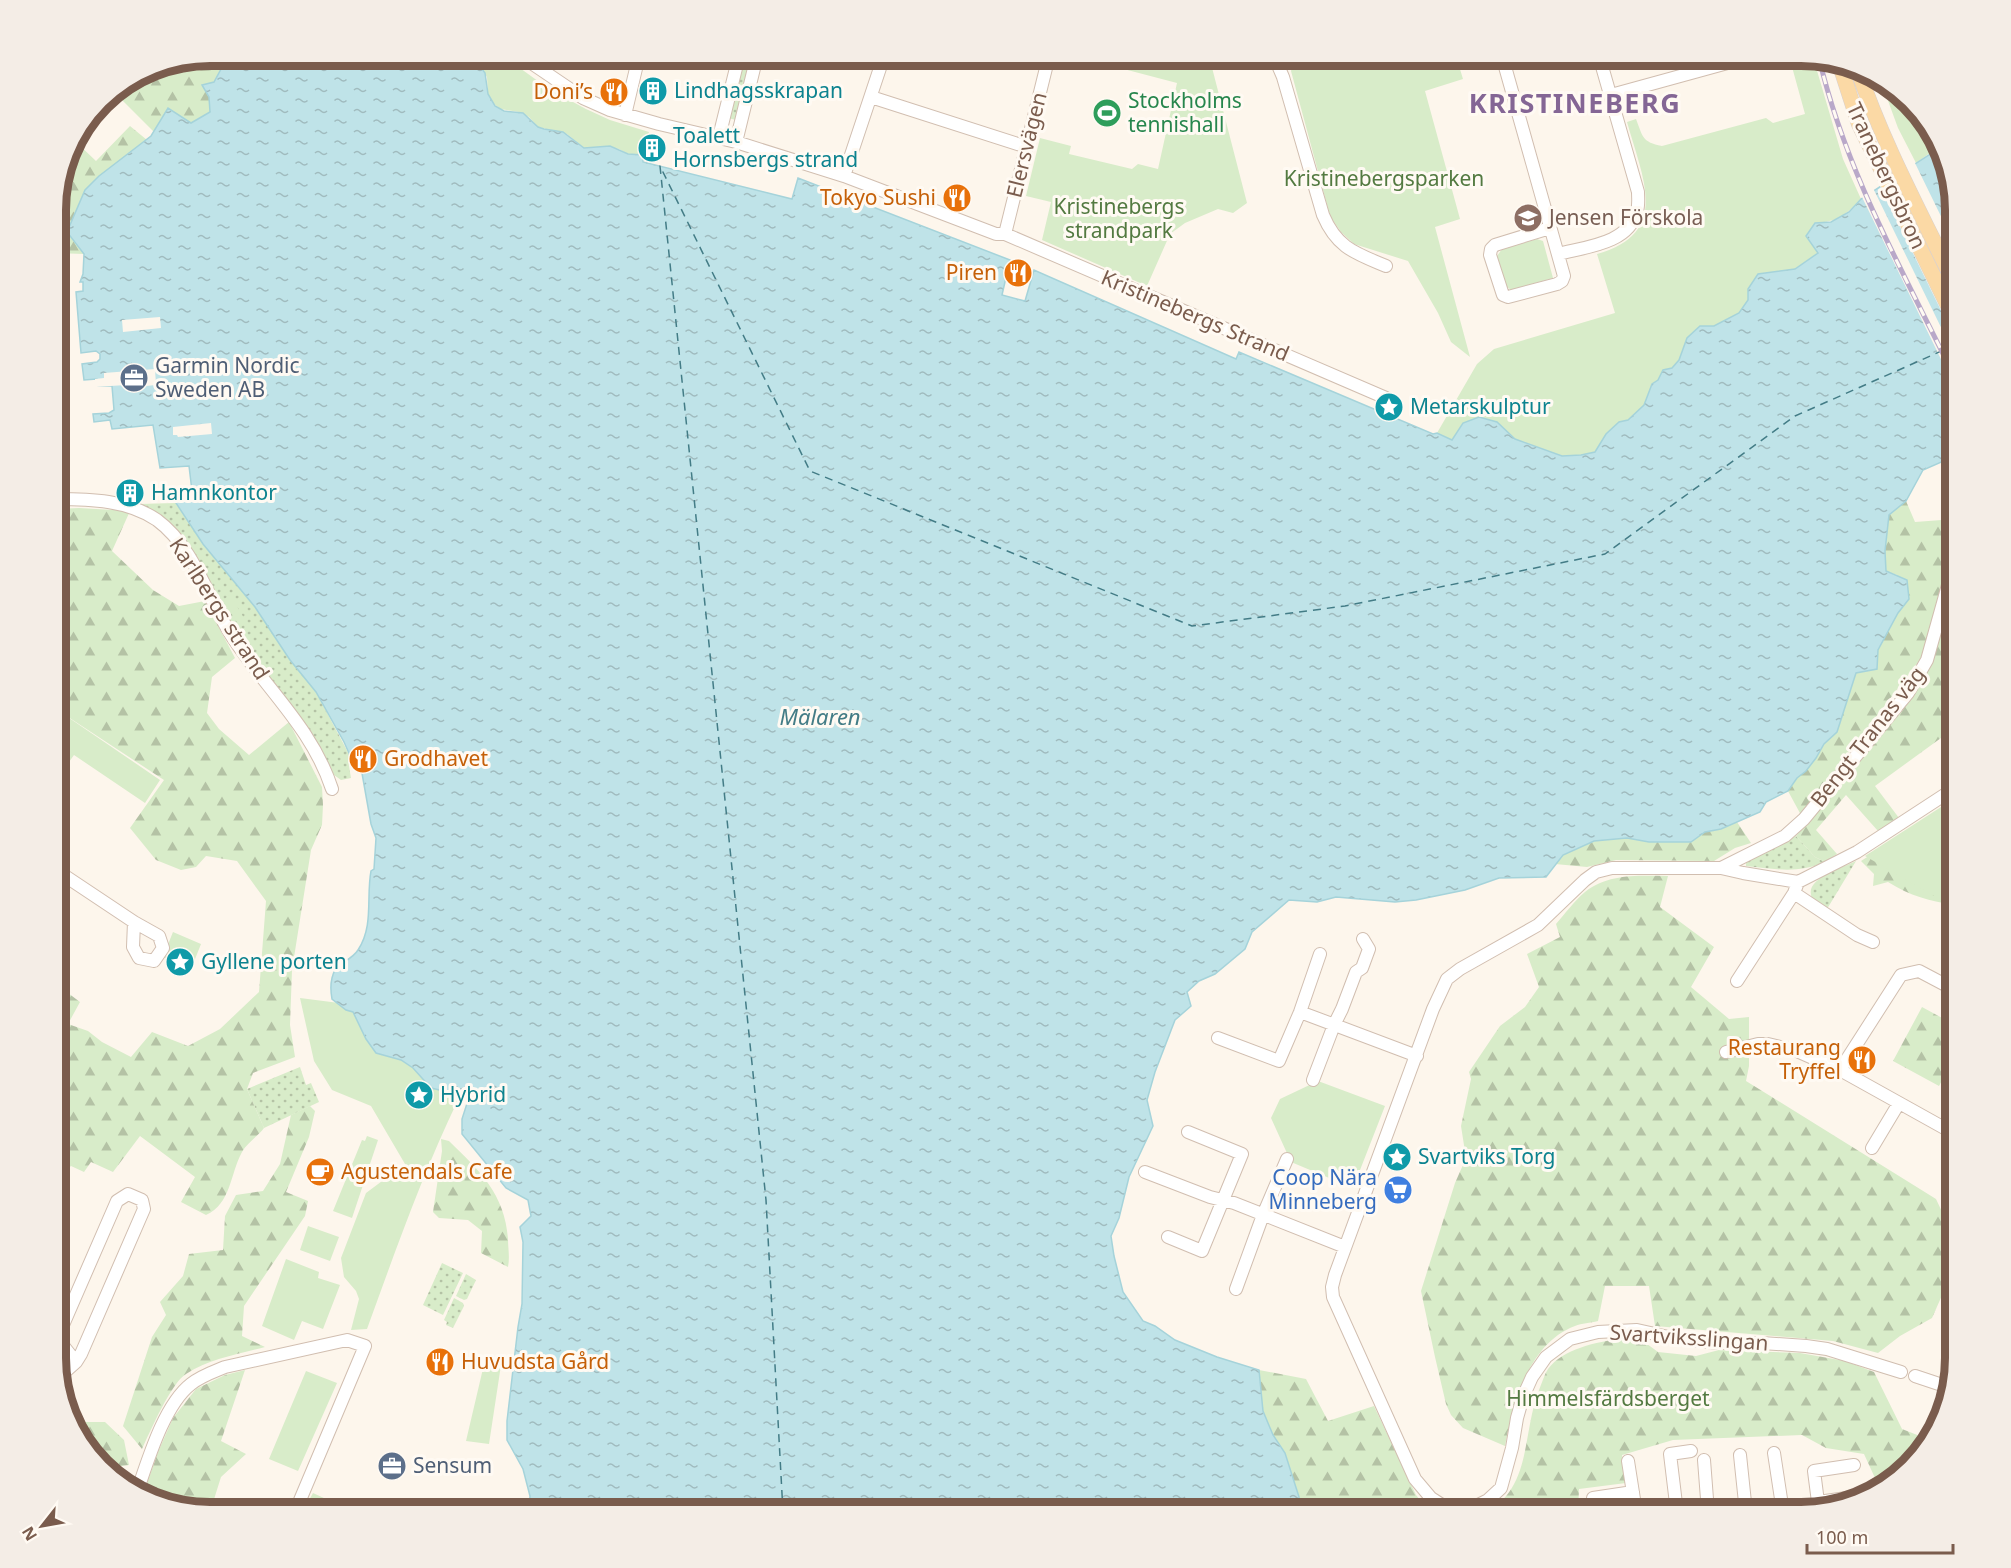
<svg xmlns="http://www.w3.org/2000/svg" width="2011" height="1568" viewBox="0 0 2011 1568" font-family="'Noto Sans',sans-serif">
	<style>
		.grass { fill: url(#grass-dots) }
		.forest { fill: url(#forest-firs) }
		.green { fill: #d8ecc9 }
		.water { fill: url(#water-ripples); stroke: #a5d3da; stroke-width: 1.5 }
		.pier { fill: #fdf6ec }
		.lines { fill: none; stroke-linecap: round; stroke-linejoin: round }
		.ferry { stroke: #437c86; stroke-width: 1.5; stroke-dasharray: 8 6; stroke-linecap: butt }
		.minor-casing { stroke: #d1beb0; stroke-width: 14 }
		.major-casing { stroke: #dad1cd; stroke-width: 16 }
		.minor { stroke: #fff; stroke-width: 12 }
		.major { stroke: #fbd9a5; stroke-width: 15 }
		.rail-casing { stroke: #b9a8c9; stroke-width: 5 }
		.rail { stroke: #fffaf3; stroke-width: 3; stroke-dasharray: 9; stroke-linecap: butt }
		.labels { text-anchor: middle; stroke-width: 6; stroke-linejoin: round; paint-order: stroke }
		.culture-label { font-size: 21px; fill: #0d838f; stroke: #fffaf3; text-anchor: start }
		.food-label { font-size: 21px; fill: #c56008; stroke: #fffaf3; text-anchor: end }
		.leisure-label { font-size: 21px; fill: #27864d; stroke: #fffaf3; text-anchor: start }
		.street-label { font-size: 21px; fill: #7a5c4d; stroke: #fffaf3 }
		.park-label { font-size: 21px; fill: #537a41; stroke: #fffaf3 }
		.education-label { font-size: 21px; fill: #785e54; stroke: #fffaf3; text-anchor: start }
		.service-label { font-size: 21px; fill: #4e5e75; stroke: #fffaf3; text-anchor: start }
		.shop-label { font-size: 21px; fill: #366cbe; stroke: #fffaf3; text-anchor: end }
		.water-label { font-size: 22px; font-style: italic; fill: #437c86; stroke: #fffaf3 }
		.district-label { font-size: 27px; font-weight: bold; letter-spacing: 1.5px; fill: #846695; stroke: #fffaf3 }
		.rim { fill: none; stroke: #7a5c4d; stroke-width: 8 }
	</style>
	<defs>
		<pattern id="grass-dots" width="8" height="8" patternUnits="userSpaceOnUse" patternTransform="scale(1.5)"><rect width="8" height="8" fill="#d8ecc9"/><path d="M2 2h.1M6 6h.1" fill="none" stroke="#b4c2a5" stroke-width="1.8" stroke-linecap="round"/></pattern>
		<pattern id="forest-firs" width="22" height="20" patternUnits="userSpaceOnUse" patternTransform="scale(1.5)"><rect width="22" height="20" fill="#d8ecc9"/><path d="M5 1l3.5 6h-7zM16 11l3.5 6h-7z" fill="#b4c2a5"/></pattern>
		<pattern id="water-ripples" width="26" height="14" patternUnits="userSpaceOnUse" patternTransform="scale(1.5)"><rect width="26" height="14" fill="#bfe3e8"/><path d="M2 4q2-2 4 0t4 0M15 11q2-2 4 0t4 0" fill="none" stroke="#a0bbbe"/></pattern>
	</defs>
	<rect width="100%" height="100%" fill="#fdf6ec"/>
	<path class="grass" d="M744,56h8l-16,64 -8,-2z
		M176,503l27,41 52,63 35,53 26,32 35,66 -3,2 3,18 -10,2 -7,-5 -13,-26 -18,-29 -39,-45 -105,-160 -20,-11z
		M1796,836l19,21 10,5c-28,12 -50,7 -79,4v-5z
		M1856,861l-29,48 -15,-11c-9,-19 30,-30 44,-37z
		M300,1067l6,18 5,-2 8,19 -55,26 -17,-39z
		M442,1263l21,10 -20,42 -20,-10z
		M466,1274l10,6 -9,19 -3,1 -8,-4z
		M454,1298l9,5 1,3 -11,22 -7,-3 1,-3 -3,-2z"/>
	<path class="forest" d="M210,56h12l-1,13 -12,28 1,15 -19,11h-31l-6,9 -41,-41 38,-24z
		M130,126l17,14 -62,50 -6,16 5,48 -28,-1v-54l16,-58 1,-2 23,22z
		M1906,501l9,21 40,-3v20l-33,118 -121,158 -13,-24 9,-13 9,-7 10,-13 8,-14 13,-12 19,-59 21,-4 1,-19 20,-37 11,-14 -12,-24 -11,-4 -1,-20 4,-36z
		M79,508l51,3 -18,40 41,39 26,16 26,-5 30,57 -23,19 -5,36 12,16 30,26 40,-33 33,65 1,18 -1,20 -11,25 -19,120 -2,55 5,32 -42,16 -6,16 17,39c-6,8 -17,15 -22,24 -12,22 -11,52 -36,63l-25,-13 14,-25 -55,-41 -27,36 -22,-10 -7,10 -13,-6 -15,13v-195l24,18 -12,22 20,7 14,11 29,15 21,-25 36,14 32,-17 39,-37 7,-91 -29,-40 -31,-5 -10,11 -15,3 -25,-10 -26,-32 34,-48 -108,-71v-200z
		M1955,584v174l-14,-20 -66,48 24,32 -21,13 -32,-36 -30,35 21,24 -12,8 -10,-5 -19,-21 115,-139 22,-36z
		M1955,800v105c-25,-4 -45,-9 -67,-23l-15,4 1,-12 -13,-13z
		M1737,822l14,21 -16,5 -21,13 -98,-1 -29,7 -32,-3 7,-9 32,-14 33,-3 22,4h42l14,-10 16,-3z
		M1668,876l-8,31 54,40 -23,40 38,32 20,-2v49l-3,15 190,118 8,17 7,59 -19,43 -32,18 -22,17 -45,-12 -178,-15 -6,-40h-44l-7,35c-8,2 -16,2 -23,5 -46,17 -62,77 -70,120l-42,-18 -12,-13 -5,-11 -11,-47 -14,-66 34,-108 11,-25 -5,-32 10,-47 -2,-7 31,-46 25,-19 14,-20 -12,-33 33,-17 -4,-13c9,-10 18,-23 29,-32 25,-19 53,-16 83,-16z
		M1922,1007l33,18v31l-16,30 -46,-25z
		M310,1106l5,5 -6,26 -23,55 22,9 -3,15 -61,90 -2,30 23,11c-26,7 -56,12 -79,27 -15,9 -36,58 -44,75l-19,-23 29,-89 14,-22 -6,-13 23,-26 6,-22 34,-4 2,-34 11,-21 27,-4 17,-27 11,-49z
		M441,1139l8,2c30,29 56,53 59,98 0,9 2,18 0,28l-27,-14 1,-22 -14,-11 -29,-2 -6,-6 9,-61z
		M1619,1339l24,2 15,11 38,4 23,-6 81,3 45,8 29,11 28,57 28,11 -7,12 -46,38 -2,-12 -11,-24 -38,-6 -24,-13 -129,5 -51,15 4,28 -47,6 -1,23h-92c46,-24 36,-79 53,-122 3,-7 5,-15 9,-21 15,-20 48,-27 71,-30z
		M245,1370l-24,71 25,13 -25,23 -11,35 -50,-8 -17,-9 15,-43 15,-34 23,-29 29,-14z
		M1259,1370l47,9 22,42 46,-15 42,89 9,11 13,6h-127l-11,-3 -1,-12 -14,-44 -12,-18 -10,-24z
		M82,1422h23l19,18 5,25 -23,3 -34,-41z"/>
	<path class="green" d="M465,56h38l46,33 37,20 24,11 39,12 -6,23 -15,-1 -9,-5 -16,-3 -10,3 -9,-1 -17,-14 -29,-7 -9,-10 -10,-5 -19,-3 -8,-7 -4,-8 -1,-17 -5,-8z
		M1074,56h135l38,147 -14,10 -15,-4 -33,14 -15,11 -23,52 -105,-46 9,-38 -25,-6 14,-58 31,8 -2,8 63,15 6,-5 20,5 19,-86z
		M1295,56h161l7,23 -38,12 35,128 -25,8 35,130 -19,-15 -13,-29 -30,-52 -54,-17 -13,-12 -11,-16 -39,-145z
		M1789,56l24,1 30,102 18,40c-15,16 -24,23 -46,24l4,29 -24,17 -37,5 -10,26 -9,13 -25,13h-14l-13,12 -8,22 -7,8 -9,2 -5,10 -6,4 -8,21 -16,15 -9,2 -13,12 -11,18 -14,3 -19,1 -47,-17 -18,-17 -34,1 -11,17 -15,-7 40,-69 17,-15 121,-36 -18,-59c75,-21 45,-77 30,-132l9,-3c7,18 6,23 26,27l104,-28 7,5 32,-9z
		M1880,79l15,9 45,54 1,3 -25,18 -18,-35z
		M1537,239l6,2 10,37 -42,12 -5,-4 -9,-30 5,-7z
		M230,595l17,28 -7,4 -17,-27z
		M56,709l104,71 -15,23 -71,-48 -10,14 -8,-5z
		M1955,798v110l-90,-52z
		M173,932l28,12 -10,25 -28,-12z
		M300,998l39,5 14,9 13,27 10,14 25,7 12,8 18,20 26,6 1,6c-36,75 -63,152 -91,229l-16,1 8,-31 -3,-8 -12,-14 -3,-19 25,-65 39,-29 -34,-58 -39,-16 -18,-29z
		M1318,1081l67,25 -32,82 -62,-26 -20,-44 9,-19z
		M367,1136l11,4 -26,78 -19,-7 29,-71 3,1z
		M308,1226l31,11 -9,24 -30,-11z
		M286,1259l33,13 -1,6 22,7 -17,44 -21,-8 -8,19 -32,-14z
		M485,1360l16,5 -12,79 -23,-3z
		M306,1371l31,12 -39,88 -29,-12z
		M313,1493l37,17 -1,2h-43l-2,-3z"/>
	<path class="water" d="M222,56h243l14,9 6,8 3,21 7,12 9,5 19,2 15,14 6,2 19,3 21,16 26,-2 18,8 15,1v7l149,37 6,-21 212,82 -8,35 23,6 9,-31 202,89 3,-7 194,82 4,-1 15,7 11,-17 16,-6 18,5 18,17 47,17 19,-1 14,-3 11,-18 13,-12 9,-2 16,-15 8,-21 6,-4 5,-10 9,-2 7,-8 8,-22 13,-12h14l25,-13 9,-13v-11l10,-15 37,-5 23,-16 -12,-17 9,-13 16,-1 18,-10 12,-13 68,-44 12,-10 14,64v247l-32,14 -17,31 -17,14 -4,36 1,20 21,9 2,19 -11,14 -20,37 -1,19 -21,4 -19,59 -13,12 -8,14 -10,13 -9,7 -9,13 -22,11 -6,10 -39,17 -16,3 -14,10h-42l-22,-4 -33,3 -31,14 -17,22 -47,1 -34,12 -49,10 -21,2 -59,-5 -19,5 -28,-2 -37,32 -7,17 -30,25 -16,7 -12,11 4,14 -16,14 -20,52 -8,28 6,26 -24,51 -10,41 -8,18 3,20 9,36 20,29 12,5 20,14 42,17 42,13 4,41 10,24 12,18 14,44 1,15h-771l1,-16 -7,-27 -16,-29v-19l11,-94 4,-23 1,-62 -3,-15 11,-11 -3,-16 -22,-12 -44,-54v-15l9,-28 -6,-2 -8,5 -26,-6 -18,-20 -12,-8 -25,-7 -10,-14 -13,-27 -7,-2 -14,-11c-3,-16 0,-27 9,-39l3,2c5,-3 11,-7 14,-12 16,-24 8,-53 13,-79l3,-2 2,-31 -5,-14 -11,-62h-7l-9,-20 -28,-50 -26,-32 -35,-53 -52,-63 -27,-41 16,-12 -3,-25 -29,2 -7,-43 -41,4 -2,-9 -16,2 -1,-8 16,-1 5,-3 -2,-24h-14l-1,-7 -13,1 -2,-16 15,-2 3,-3v-5l-4,-3 -15,2 -5,-61 7,-1v-9h-3l3,-8 1,-20 -17,-22 18,-42 14,-14 52,-40 17,-28 23,15 19,-11 -1,-15 -7,-12 12,-3 7,-13z"/>
	<path class="pier" d="M1914,161l41,84v94l-76,-155z
		M1873,188l82,168v32l-94,-193z
		M160,317l1,11 -38,4 -1,-12z
		M155,369l1,16 -30,3v-3l-31,2v-8l9,-1v-5z
		M211,423l1,11 -34,3 -1,-2h-4v-8z"/>
	<g class="lines">
		<path class="ferry" d="M783,1512l-17,-312 -106,-1034 150,305 382,155 153,-20 260,-52 190,-138 160,-71"/>
		<g class="minor-casing">
			<path id="minor" d="M521,56l62,42 27,12 49,14 77,18 108,34 152,58h9l381,164
				M1274,56l9,21 40,138c14,33 32,38 63,51
				M1502,56l62,220 -2,5 -5,3 -49,13 -5,-2 -13,-40 1,-6 4,-4 55,-17
				M1611,95l142,-39
				M871,97l156,50
				M625,115l14,-59
				M719,137l20,-81
				M736,142l21,-86
				M844,176l40,-120
				M1005,234l44,-178
				M1558,254c27,-7 71,-10 79,-43 2,-6 1,-13 1,-19l-39,-136
				M56,499c34,0 72,1 101,21 38,28 51,80 76,118 34,52 79,90 99,151
				M1721,868l64,-32 19,-17 104,-126 19,-33 28,-100
				M56,870l78,52 25,14 4,12 -9,13 -15,-3 -6,-11 1,-25
				M1794,893l63,42 16,7
				M1737,981l57,-88 4,-11
				M1300,1012l117,44
				M1218,1038l61,23 21,-49 20,-58
				M1726,1052l32,-8h10l29,7 43,19 115,64
				M1840,1070l61,-95 18,-4 36,19
				M1313,1080l21,-55 8,-16 14,-37 6,-4 7,-19 -6,-10
				M1872,1148l27,-45
				M1145,1172l65,25 24,6 111,44
				M1168,1237l34,14 40,-97 -54,-22
				M1236,1289l27,-74 24,-56
				M56,1341l61,-140 11,-7 14,6 2,9 -63,145 -5,8 -18,16
				M56,1341l5,2 15,19
				M1901,1372l-74,-23 -21,-3 -44,-3h-45l-44,-5 -36,-8 -39,2 -28,7 -24,18 -14,20 -9,20 -6,21 -5,30 -11,40 -13,12 -18,9 -12,2 -13,-4 -14,-9 -16,-19 -82,-182 -1,-10 3,-12 98,-266 14,-30 13,-10 78,-44 47,-45 11,-8 16,-4h109l22,5 55,9 59,-30 98,-64
				M1915,1376l36,12
				M1774,1453l9,59
				M1740,1455l6,57
				M1704,1460l4,52
				M1628,1461l8,51
				M137,1492c11,-32 27,-87 54,-108 10,-8 22,-12 34,-17l122,-27 18,6 -70,166
				M1593,1498l40,-6
				M1818,1502l50,-7
				M1815,1509l3,-7 -4,-31 40,-6
				M1677,1512l-7,-58 21,-3"/>
		</g>
		<g class="major-casing">
			<path id="major" d="M1839,62l20,62 96,196
				M1857,67c25,75 63,145 98,217"/>
		</g>
		<use href="#minor" class="minor"/>
		<use href="#major" class="major"/>
		<g class="rail-casing">
			<path id="rail" d="M1819,58c27,115 85,215 136,320"/>
		</g>
		<use href="#rail" class="rail"/>
	</g>
	<defs>
		<g id="building-disc" transform="scale(1.5)"><circle r="9.5" fill="#0f9aa8" stroke="#fffaf3"/><path d="M-4-6H4V6H1V3H-1V6H-4ZM-2.5-4.3h1.7v1.8h-1.7ZM.8-4.3h1.7v1.8H.8ZM-2.5-1h1.7V.8h-1.7ZM.8-1h1.7V.8H.8Z" fill="#fff"/></g>
		<g id="restaurant-disc" transform="scale(1.5)"><circle r="9.5" fill="#e8710a" stroke="#fffaf3"/><path d="M-5-6h1v4h1v-4h1v4h1v-4h1v5L-1.5 .5V6h-2V.5L-5-1ZM5-6V6H3V1.5H1.5Q1.5-4 5-6Z" fill="#fff"/></g>
		<g id="stadium-disc" transform="scale(1.5)"><circle r="9.5" fill="#2e9e5b" stroke="#fffaf3"/><path d="M0-5a6.5 5 0 1 0 0 10a6.5 5 0 1 0 0-10ZM-3.5-1.8h7v3.6h-7Z" fill="#fff"/></g>
		<g id="school-disc" transform="scale(1.5)"><circle r="9.5" fill="#8d6e63" stroke="#fffaf3"/><path d="M0-5L7-2L0 1L-7-2ZM-4 1L0 2.5L4 1V4Q0 6-4 4Z" fill="#fff"/></g>
		<g id="office-disc" transform="scale(1.5)"><circle r="9.5" fill="#5c6f8a" stroke="#fffaf3"/><path d="M-6-3h4V-5.5h4V-3h4V5H-6ZM-1-4.5V-3h2v-1.5ZM-6 0V1H6V0Z" fill="#fff"/></g>
		<g id="sight-disc" transform="scale(1.5)"><circle r="9.5" fill="#0f9aa8" stroke="#fffaf3"/><path d="M0-6L1.8-2.2L6-1.7L2.9 1.2L3.7 5.4L0 3.3L-3.7 5.4L-2.9 1.2L-6-1.7L-1.8-2.2Z" fill="#fff"/></g>
		<g id="cafe-disc" transform="scale(1.5)"><circle r="9.5" fill="#e8710a" stroke="#fffaf3"/><path d="M-5.5-4.5H6V0H3Q3 3.5 0 3.5H-2.5Q-5.5 3.5-5.5 0ZM3-3.2v2h1.7v-2ZM-6 4.5H4V6H-6Z" fill="#fff"/></g>
		<g id="supermarket-disc" transform="scale(1.5)"><circle r="9.5" fill="#3f7fe0" stroke="#fffaf3"/><path d="M-6-5.5h2.5l.6 2H6L4.5 2H-2.5L-4.4-4H-6ZM-1.5 3.2a1.3 1.3 0 1 0 .1 0ZM3 3.2a1.3 1.3 0 1 0 .1 0Z" fill="#fff"/></g>
	</defs>
	<g fill-rule="evenodd">
		<use href="#building-disc" x="653" y="91"/>
		<use href="#restaurant-disc" x="614" y="92"/>
		<use href="#stadium-disc" x="1107" y="113"/>
		<use href="#building-disc" x="652" y="148"/>
		<use href="#restaurant-disc" x="957" y="198"/>
		<use href="#school-disc" x="1528" y="218"/>
		<use href="#restaurant-disc" x="1018" y="273"/>
		<use href="#office-disc" x="134" y="378"/>
		<use href="#sight-disc" x="1389" y="407"/>
		<use href="#building-disc" x="130" y="493"/>
		<use href="#restaurant-disc" x="363" y="759"/>
		<use href="#sight-disc" x="180" y="962"/>
		<use href="#restaurant-disc" x="1862" y="1060"/>
		<use href="#sight-disc" x="419" y="1095"/>
		<use href="#sight-disc" x="1397" y="1157"/>
		<use href="#cafe-disc" x="320" y="1172"/>
		<use href="#supermarket-disc" x="1398" y="1190"/>
		<use href="#restaurant-disc" x="440" y="1362"/>
		<use href="#office-disc" x="392" y="1466"/>
	</g>
	<g class="labels">
		<g class="culture-label">
			<text x="674" y="98">Lindhagsskrapan</text>
			<text x="673" y="143">Toalett<tspan x="673" dy="24">Hornsbergs strand</tspan></text>
			<text x="1410" y="414">Metarskulptur</text>
			<text x="151" y="500">Hamnkontor</text>
			<text x="201" y="969">Gyllene porten</text>
			<text x="440" y="1102">Hybrid</text>
			<text x="1418" y="1164">Svartviks Torg</text>
		</g>
		<g class="food-label">
			<text x="593" y="99">Doni’s</text>
			<text x="936" y="205">Tokyo Sushi</text>
			<text x="997" y="280">Piren</text>
			<text x="384" y="766" text-anchor="start">Grodhavet</text>
			<text x="1841" y="1055">Restaurang<tspan x="1841" dy="24">Tryffel</tspan></text>
			<text x="341" y="1179" text-anchor="start">Agustendals Cafe</text>
			<text x="461" y="1369" text-anchor="start">Huvudsta Gård</text>
		</g>
		<g class="leisure-label">
			<text x="1128" y="108">Stockholms<tspan x="1128" dy="24">tennishall</tspan></text>
		</g>
		<g class="street-label">
			<text transform="translate(1027 145) rotate(-76)" y="7">Elersvägen</text>
			<text transform="translate(1886 176) rotate(65)" y="7">Tranebergsbron</text>
			<text transform="translate(1195 316) rotate(23)" y="7">Kristinebergs Strand</text>
			<text transform="translate(219 609) rotate(57)" y="7">Karlbergs strand</text>
			<text transform="translate(1868 737) rotate(-52)" y="7">Bengt Tranas väg</text>
			<text transform="translate(1689 1338) rotate(4)" y="7">Svartviksslingan</text>
		</g>
		<g class="park-label">
			<text x="1384" y="186">Kristinebergsparken</text>
			<text x="1119" y="214">Kristinebergs<tspan x="1119" dy="24">strandpark</tspan></text>
			<text x="1608" y="1406">Himmelsfärdsberget</text>
		</g>
		<g class="education-label">
			<text x="1549" y="225">Jensen Förskola</text>
		</g>
		<g class="service-label">
			<text x="155" y="373">Garmin Nordic<tspan x="155" dy="24">Sweden AB</tspan></text>
			<text x="413" y="1473">Sensum</text>
		</g>
		<g class="shop-label">
			<text x="1377" y="1185">Coop Nära<tspan x="1377" dy="24">Minneberg</tspan></text>
		</g>
		<g class="water-label">
			<text x="820" y="725">Mälaren</text>
		</g>
		<g class="district-label">
			<text x="1575" y="113">KRISTINEBERG</text>
		</g>
	</g>
	<path d="M0 0H2011V1568H0ZM210 66H1801A144 144 0 0 1 1945 210V1358A144 144 0 0 1 1801 1502H210A144 144 0 0 1 66 1358V210A144 144 0 0 1 210 66Z" fill="#f4ede6" fill-rule="evenodd"/>
	<path class="rim" d="M210 66H1801A144 144 0 0 1 1945 210V1358A144 144 0 0 1 1801 1502H210A144 144 0 0 1 66 1358V210A144 144 0 0 1 210 66Z"/>
	<g transform="translate(42 1526) rotate(239)" stroke="#fffaf3" stroke-width="4.5" paint-order="stroke">
	<path d="M0-4.5L10 22L0 15L-10 22Z" fill="#7a5c4d"/>
	<text y="-9" font-size="16" font-weight="bold" text-anchor="middle" fill="#7a5c4d">N</text>
	</g>
	<path d="M1807 1544v9h146v-9" fill="none" stroke="#7a5c4d" stroke-width="3"/>
	<text x="1816" y="1544" font-size="18" fill="#7a5c4d" stroke="#fffaf3" stroke-width="4.5" paint-order="stroke">100 m</text>
</svg>
